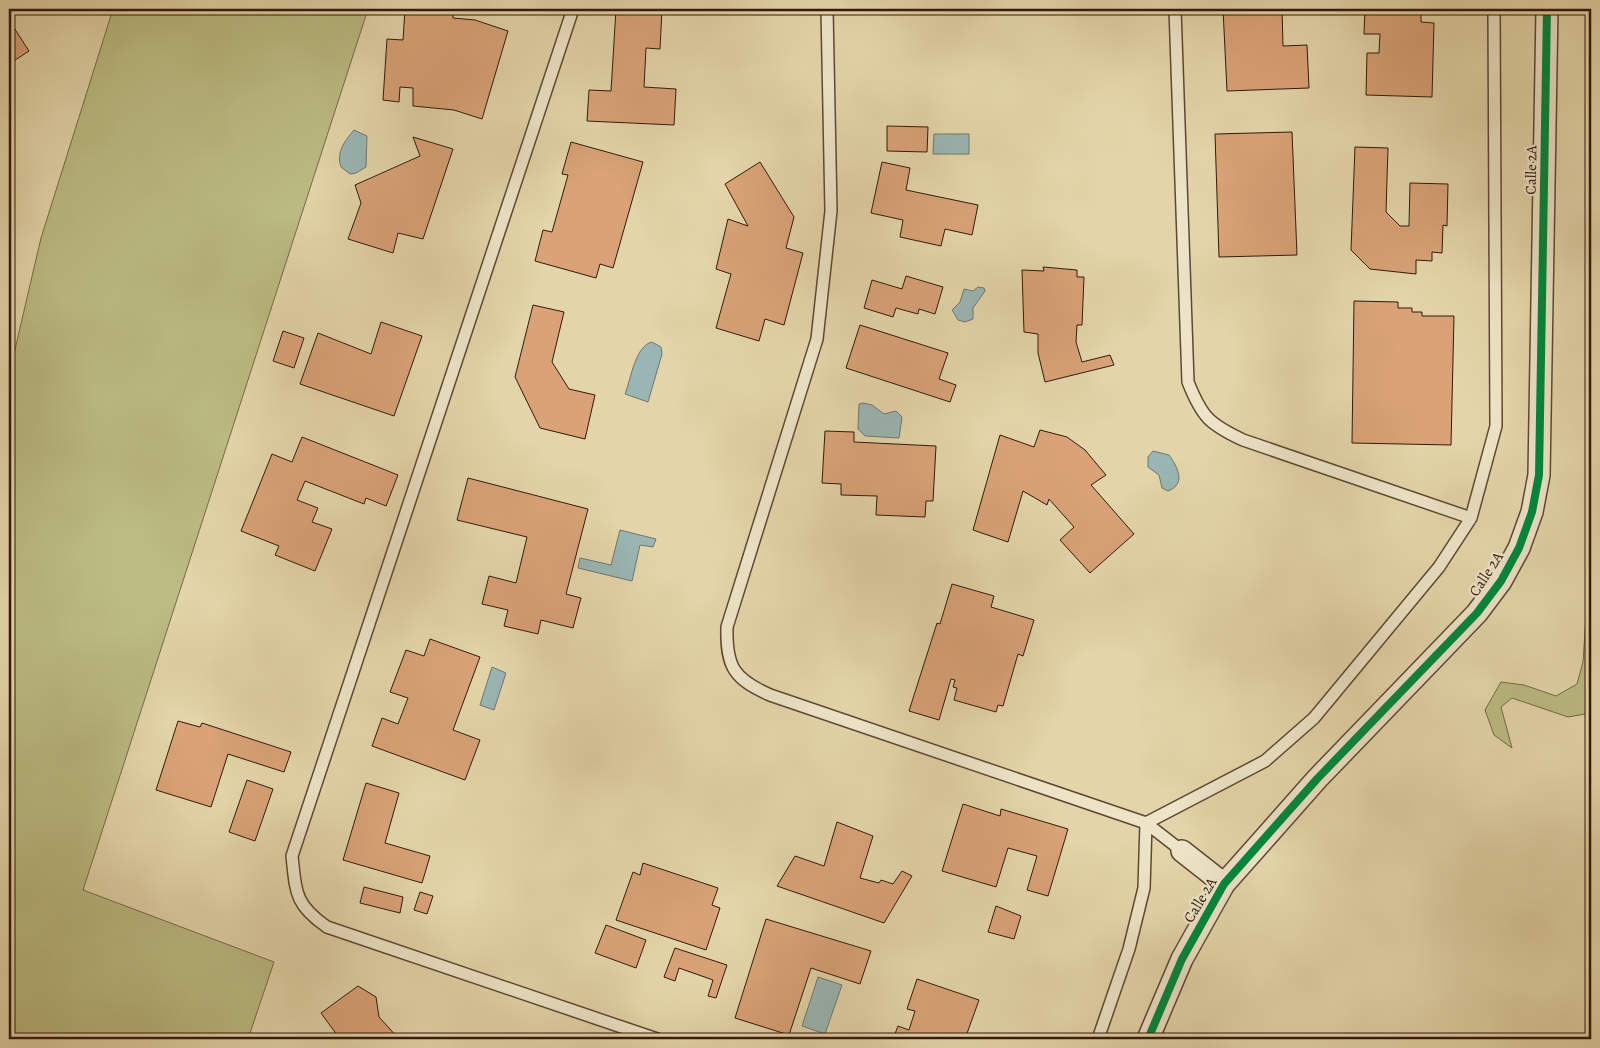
<svg xmlns="http://www.w3.org/2000/svg" width="1600" height="1048" viewBox="0 0 1600 1048" font-family="Alegreya,serif">
	<style>
		.green { fill: #bbbb82; stroke: #766a48 }
		.water { fill: #9ab6b4; stroke: #707771 }
		.building { fill: #d9a277; stroke: #32190d }
		.lines { fill: none; stroke-linecap: round; stroke-linejoin: round }
		.lane-casing { stroke: #5e4834; stroke-width: 14 }
		.street-casing { stroke: #5e4834; stroke-width: 24 }
		.lane { stroke: #ede4c7; stroke-width: 11 }
		.street { stroke: #ede4c7; stroke-width: 21 }
		.cycleway-casing { stroke: #ede4c7; stroke-width: 11 }
		.cycleway { stroke: #00873e; stroke-width: 8 }
		.labels { text-anchor: middle; stroke-width: 4.5; stroke-linejoin: round; paint-order: stroke }
		.street-label { font-size: 15px; fill: #32190d; stroke: #ede4c7 }
	</style>
	<rect width="100%" height="100%" fill="#e3d5a9"/>
	<filter id="stains"><feTurbulence type="fractalNoise" baseFrequency=".004" numOctaves="4"/><feColorMatrix values="0 0 0 0 .2 0 0 0 0 .09 0 0 0 0 .02 0 0 0 .5 -.17"/></filter>
	<radialGradient id="worn" r=".72"><stop offset=".6" stop-color="#630" stop-opacity="0"/><stop offset="1" stop-color="#630" stop-opacity=".3"/></radialGradient>
	<path class="green" d="M113,9h255l-285,881 191,72 -26,77h-239v-664l32,-137z
		M1591,608v105l-23,4 -56,-19 -11,9 11,41 -18,-13 -9,-25 16,-28 23,3 32,11 21,-12 6,-22 3,-46z"/>
	<path class="water" d="M354,130l13,6 -1,31 -10,6 -6,1 -9,-7c-5,-15 3,-25 13,-37z
		M934,134h35v20h-36z
		M978,287l6,1 1,3 -12,17v11l-8,3 -7,-2 -6,-10 8,-8 4,-13 9,2z
		M652,342l9,5 1,7 -14,48 -23,-8c6,-15 10,-48 27,-52z
		M863,403l9,2 12,9 12,-3 6,6 -3,21 -34,-2 -7,-7 1,-25z
		M1153,451l16,4c8,11 18,29 -1,36l-6,-3 -3,-13 -11,-8v-10z
		M620,530l36,9 -3,8 -13,-2 -8,36 -54,-13 2,-10 31,7z
		M492,667l14,6 -12,37 -14,-5z
		M818,977l24,8 -17,49 -23,-8z"/>
	<path class="building" d="M405,9h48v9l22,2 33,11 -26,88 -28,-9 -41,-4v-18l-13,-1 -1,15 -16,-2 4,-61 16,1z
		M616,9h46l-2,40 -14,-1 -2,39 32,2 -2,36 -87,-4 2,-31 22,1z
		M1223,9h59l1,37 24,-1 2,43 -82,3z
		M1365,9h48v4h8v9l13,1 -2,74 -66,-2 1,-42h12l1,-19h-16z
		M9,20l20,31 -20,13z
		M887,126l41,1 -1,25 -40,-1z
		M1292,132l5,123 -78,2 -4,-123z
		M413,137l40,12 -30,90 -25,-6 -5,20 -45,-14 13,-36 -6,-18 65,-29z
		M571,142l72,20 -30,106 -13,-4 -4,14 -61,-17 8,-31 9,2 16,-57 -6,-1z
		M1355,147l33,1 -2,64 14,14h9l1,-43 38,1 -1,42 -4,-1 -1,28 -10,-1v9l-16,-1v14l-46,-5 -19,-19z
		M760,162l34,55 -8,31 17,5 -19,72 -19,-6 -6,22 -43,-13 15,-54 -15,-5 12,-50 20,7 -23,-42z
		M882,162l28,6 -4,22 72,15 -6,30 -27,-6 -4,17 -41,-9 3,-17 -32,-7z
		M1043,267l34,3v7h7l-2,48h-5l-1,17 6,20 28,-7 4,10 -69,17 -7,-29v-19l-14,-2 -2,-62 22,1z
		M906,276l37,11 -8,27 -16,-5 -1,5 -22,-6 -3,9 -29,-9 8,-28 30,9z
		M1354,301l44,1v6h14v4h10v4h32l-3,129 -99,-2z
		M533,305l31,7 -12,50 17,27 26,6 -10,44 -45,-11 -25,-51z
		M381,322l41,14 -28,80 -94,-32 18,-51 53,21z
		M860,325l88,28 -9,26 17,6 -6,17 -104,-34z
		M283,331l21,7 -10,30 -21,-7z
		M1040,430l27,7 18,13 21,25 -15,10 43,49 -44,39 -30,-33 14,-13 -25,-28 -2,6 -24,-14 -15,51 -35,-12 27,-95 34,12z
		M825,431l29,1v10l82,4 -3,55h-7l-1,16 -49,-2 1,-19 -36,-1v-11l-19,-1z
		M302,437l96,38 -12,31 -20,-8 -2,6 -59,-23 -8,19 21,8 -6,14 20,7 -17,42 -40,-16 4,-9 -38,-15 31,-77 20,8z
		M468,478l120,31 -22,85 15,4 -8,30 -32,-8 -3,14 -34,-8 4,-16 -26,-6 7,-28 27,7 11,-46 -70,-17z
		M952,584l42,12 -3,11 43,13 -11,36 -5,-2 -15,52 -5,-1 -2,7 -42,-12 3,-12 -4,-1 2,-7 -4,-1 -12,41 -30,-9 28,-88 3,1z
		M430,639l50,18 -27,73 27,10 -15,40 -93,-34 10,-28 16,6 10,-26 -18,-6 16,-42 18,6z
		M178,721l22,6 2,-4 89,29 -7,20 -56,-18 -17,53 -55,-17z
		M247,780l26,9 -18,52 -26,-9z
		M366,783l33,10 -14,50 45,13 -8,27 -79,-23z
		M963,804l37,12 1,-7 67,20 -20,67 -21,-6 10,-34 -29,-8 -12,39 -54,-16z
		M837,822l36,14 -13,42 19,5 2,-3 12,4 9,-13 10,5 -28,47 -107,-37 18,-30 29,10z
		M643,863l75,25 -6,17 8,3 -14,42 -90,-30 17,-48 7,3z
		M364,887l39,10 -3,16 -40,-10z
		M420,892l13,4 -6,18 -13,-4z
		M996,906l25,10 -7,23 -26,-7z
		M766,919l105,32 -11,33 -49,-16 -22,67 -54,-17z
		M606,925l40,15 -10,28 -41,-15z
		M675,948l52,17 -11,33 -8,-2 5,-16 -34,-12 -4,13 -11,-4z
		M917,979l62,21 -14,39h-72l5,-13 11,4 6,-19 -8,-2z
		M358,986l18,11 3,20 20,22h-59l-19,-26z"/>
	<g class="lines">
		<g class="lane-casing">
			<path id="lane" d="M573,9l-281,847c4,37 3,49 35,71l330,112
				M827,9l4,202 -14,128 -90,288c-1,40 7,52 43,68l376,128 36,28
				M1175,9l13,373c14,35 21,42 55,58l228,78
				M1146,823l119,-62 49,-43 125,-151 32,-49 25,-92 -2,-417
				M1098,1039l31,-90 15,-61 2,-65"/>
		</g>
		<g class="street-casing">
			<path id="street" d="M1182,851l42,33
				M1148,1039l34,-80 42,-75 93,-105 160,-166 24,-32 18,-33 13,-36 7,-37 8,-466"/>
		</g>
		<use href="#lane" class="lane"/>
		<use href="#street" class="street"/>
		<g class="cycleway-casing">
			<path id="cycleway" d="M1148,1039l34,-80 42,-75 93,-105 160,-166 24,-32 18,-33 13,-36 7,-37 8,-466"/>
		</g>
		<use href="#cycleway" class="cycleway"/>
	</g>
	<g class="labels">
		<g class="street-label">
			<text transform="translate(1531 170) rotate(-89)" y="5">Calle 2A</text>
			<text transform="translate(1486 574) rotate(-57)" y="5">Calle 2A</text>
			<text transform="translate(1200 900) rotate(-59)" y="5">Calle 2A</text>
		</g>
	</g>
	<rect width="1600" height="1048" fill="none" stroke="#e3d5a9" stroke-width="30"/>
	<rect x="10" y="10" width="1580" height="1028" fill="none" stroke="#32190d" stroke-width="2.5"/>
	<rect x="15" y="15" width="1570" height="1018" fill="none" stroke="#32190d"/>
	<rect width="100%" height="100%" filter="url(#stains)"/>
	<rect width="100%" height="100%" fill="url(#worn)"/>
</svg>
